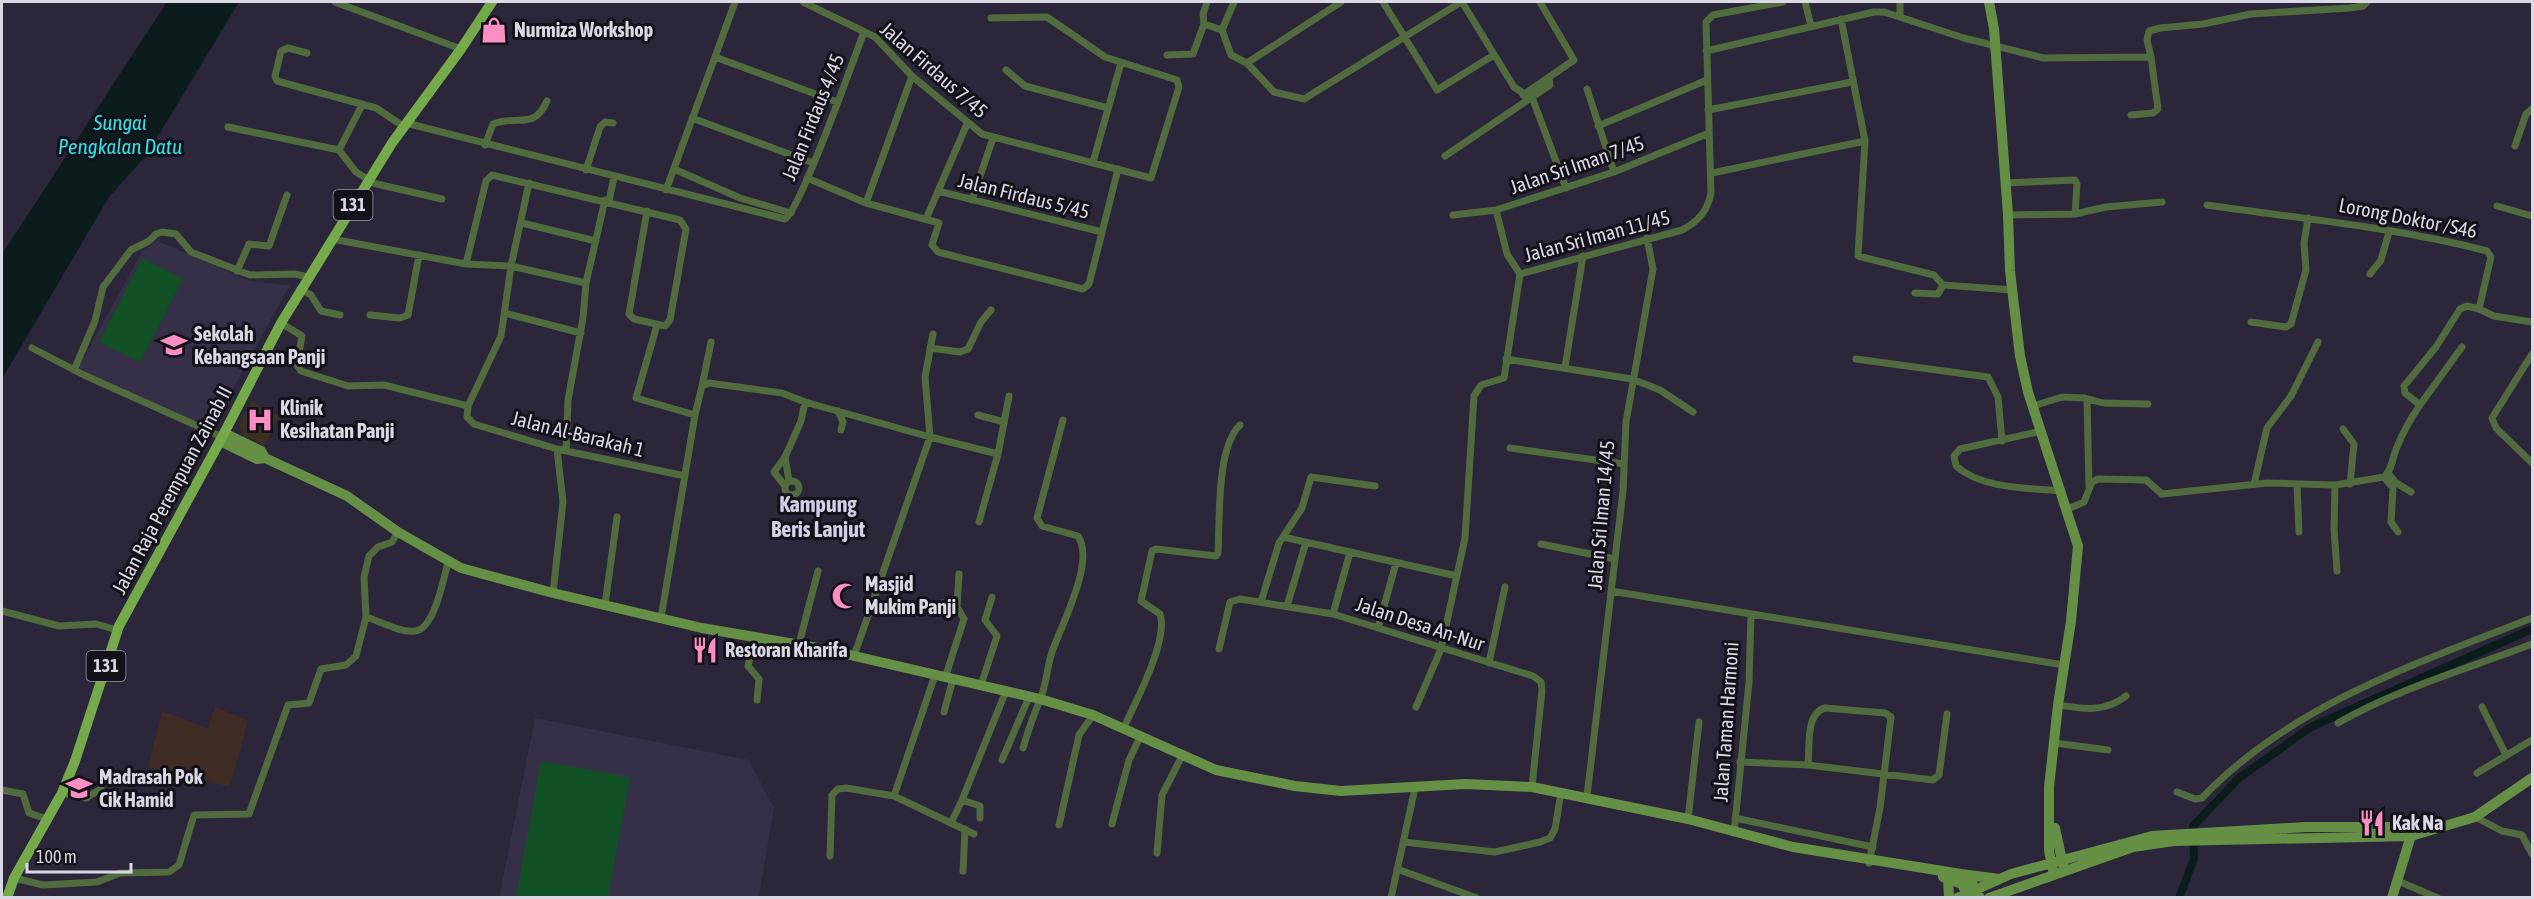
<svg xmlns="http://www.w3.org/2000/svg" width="2534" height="899" viewBox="0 0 2534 899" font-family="'Asap Condensed',sans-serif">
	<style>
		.built { fill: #362f48 }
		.industrial { fill: #3f2c25 }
		.medical { fill: #3a2f20 }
		.green { fill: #115025 }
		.water { fill: #0c1c1c }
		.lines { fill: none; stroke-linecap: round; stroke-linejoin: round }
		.canal { stroke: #0c1c1c; stroke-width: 8 }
		.street { stroke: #516b3e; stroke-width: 7 }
		.secondary { stroke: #658f45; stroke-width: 10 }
		.primary { stroke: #75aa4a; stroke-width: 10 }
		.labels { text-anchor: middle; stroke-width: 6; stroke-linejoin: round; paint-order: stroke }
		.shield { fill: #131119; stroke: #9f9ca8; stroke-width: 1.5 }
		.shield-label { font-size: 18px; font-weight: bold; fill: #dbd8e5 }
		.poi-label { font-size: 20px; font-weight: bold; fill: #dbd8e5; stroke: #131119; text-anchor: start }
		.street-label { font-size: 20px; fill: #dbd8e5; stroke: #131119 }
		.water-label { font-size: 21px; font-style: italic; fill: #2ee4e5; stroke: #131119 }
		.quarter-label { font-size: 22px; font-weight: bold; fill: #d4cde6; stroke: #131119 }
	</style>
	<rect width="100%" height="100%" fill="#2b2639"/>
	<path class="built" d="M158,241l92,40 40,4 -79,144 -133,-61 65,-118z
		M535,718l214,42 25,48 -15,89 -260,1z"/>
	<path class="industrial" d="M215,707l33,13 -18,67 -82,-20 14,-56 46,17z"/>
	<path class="medical" d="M251,401l29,15 -16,30 -22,-11 -3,-11z"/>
	<path class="green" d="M142,258l41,21 -43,83 -41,-20z
		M541,761l89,16 -22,120h-92z"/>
	<path class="water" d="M167,2h72l-93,154 -37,41 -107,182v-125z"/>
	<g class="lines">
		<path class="canal" d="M2179,898l15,-39 -1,-33 46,-48 72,-51 221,-98"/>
		<path class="street" d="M335,2l126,47
			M803,2l72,35 37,39 70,58 169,44 28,-91 -2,-7 -72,-23 -58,-40 -56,1
			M1207,2l-4,12 1,10 18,6
			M1234,2l-12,28 9,25 16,8 94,-61
			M1383,2l54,88 57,-35
			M1462,2l52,85 19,13 33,88
			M1805,2l6,24
			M1900,2v15
			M1841,19l24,122 -7,115 76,19 9,10 70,5
			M1706,51l168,-39h10l80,26 79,20 108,-1 -4,-17 2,-9 11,-3 43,-4 48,-10 99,-6 13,-2 4,-4
			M307,53l-19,-5 -7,3 -6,25 2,5 99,27 27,18
			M1167,55l26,-1 11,-30
			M715,57l20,-55
			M1247,63l27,29 30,7 157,-97
			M1006,70l19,16 83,22
			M1587,89l27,83
			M1523,95l51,-35 -34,-58
			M1708,110l144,-28
			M2131,115l22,-2 5,-4 -7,-52
			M692,118l121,45
			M406,123l379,96c15,-8 69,-161 79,-187
			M1598,126l109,-46
			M228,127l111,23 17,22 13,8
			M485,145l8,-21c25,-10 41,7 54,-23
			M2515,146l11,-32 6,-5
			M339,150l23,-45
			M1445,156l105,-71 -1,-7
			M1093,162l28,-99
			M674,169l66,29 51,15
			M586,170l14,-43 5,-5 8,1
			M1712,173l153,-32
			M807,178l59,25 73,20 -7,22 6,7 145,37 6,-5 29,-115
			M368,182l74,17
			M529,183l-18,83 -10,70 -33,70 -1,11 7,7 83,25 128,27
			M2005,183l70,-3 2,4 -2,30 -67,1
			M666,190l49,-133 122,45
			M938,191l164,41
			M972,200l21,-62
			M609,202l5,-25
			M866,203l46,-127
			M2207,205c94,14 188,22 280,46l4,6 -12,52 15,7 38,6
			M2497,206l35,10
			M2075,214l31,-7 56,-5
			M1453,215l43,-5 118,-38 95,-39
			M926,219l41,-95
			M522,223l74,18
			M332,239l134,25 45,2 75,17
			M466,264l20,-83 6,-6 188,45 6,9 -16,91 -5,6 -31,-7 -5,-5 18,-103
			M237,271l12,-27 20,2 18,-51
			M1520,274l162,-44c16,-8 26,-19 29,-37l-5,-171 7,-7 70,-13
			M2370,274l11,-14 8,-28
			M300,289l11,6 10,16 19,4
			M1915,293l23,1 5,-9
			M505,313l76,20
			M370,315l30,3 8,-3 11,-60
			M2251,322l35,5 5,-3 15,-54 -2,-27 4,-25
			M281,323l21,13 -5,29 4,6 47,15 36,-1 84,21
			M657,325l-21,73 59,17
			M933,334l-8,43 5,60 68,17 -19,68
			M32,348l52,27 138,62
			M930,348l30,4 8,-3 13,-27 10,-12
			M2532,354l-40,64 4,10 36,35
			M1506,359l126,20 28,11 33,22
			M1856,359l132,18 10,20 4,44
			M1565,367l18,-111
			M74,370l21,-49 8,-34 28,-37 18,-9 7,-7 6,-2 14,2 15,18 59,23 45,-1 13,3
			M702,386l9,-44
			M2087,399l2,88
			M2420,405l42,-58
			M2033,406l29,-9 23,1 18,5 45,1
			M838,411l5,11 -2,8
			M978,415l26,7
			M2343,429l11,15 -4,40
			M2042,431l-82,18 -6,7 2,10c26,23 72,22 106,25
			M1510,448l114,16
			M566,451l2,-51 15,-82 3,-35 19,-83
			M998,454l11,-58
			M785,457l4,24
			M2388,473l7,9 16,10
			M2384,477l9,11 -2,34 7,10
			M785 488a7 7 0 1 1 14 0a7 7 0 1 1-14 0Z
			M2254,484l13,-56 24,-32 27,-54
			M2297,485l2,47
			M2335,485l-1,44 3,42
			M785,486l-11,-14 11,-15 16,-36 4,-19
			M2068,509l16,-7 8,-20 6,-3 48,1 16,14 105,-11 68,2 49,-8c9,-8 8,-20 13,-30 6,-15 14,-29 23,-42l-15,-12 -1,-7 32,-39 24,-38 7,-3 12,3
			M1283,537l174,39
			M1541,544l74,15
			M1611,591l453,74
			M553,593l10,-91 -6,-53
			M1261,602l18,-59 23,-35 9,-31 64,9
			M942,603l15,4 7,12 -19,59
			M605,605l12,-88
			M1287,606l19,-64
			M957,607l2,-33
			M2,611l57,15 37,-2 21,6
			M1333,614l17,-62
			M366,617c14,4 34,16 49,14 19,-1 29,-53 33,-69
			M661,618l34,-203 7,-29 7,-3 73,10 23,9 125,35 -76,219
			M1378,628l18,-65
			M799,644l19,-73
			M1219,649l11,-47 10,-3 93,15 200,62 8,6 1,8 -10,97
			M1489,663l16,-76
			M981,685l16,-49 -12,-16 7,-23
			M757,700l2,-21 -11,-13 2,-8 6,-5 4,-15
			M2058,705c25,4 46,8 68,-9
			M1416,707l25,-58 24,-111 9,-142 7,-11 23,-7 16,-104 -13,-20 -11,-44
			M2482,707l24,48
			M944,712l9,-33
			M2338,723c61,-35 129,-54 194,-79
			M1123,729c12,-25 46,-90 37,-115l-19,-13 11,-50 4,-2 60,7 2,-3c2,-33 -2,-105 22,-128
			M2055,743l53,7
			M1023,748c5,-17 10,-32 17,-48 6,-14 7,-31 11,-45 9,-28 45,-93 27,-119l-36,-10 -5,-8 26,-98
			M1002,760l27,-63
			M1740,762l68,3 125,15 6,-5 8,-61
			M1808,765c2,-17 -3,-52 17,-57l60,5 6,4 -11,91 -11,55
			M2477,773l55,-33
			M2,790l21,4 6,19 18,6
			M2177,792l18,7 7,-1c87,-92 215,-135 330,-180
			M62,793l24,5 15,-9
			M894,796l80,38
			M1587,796l36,-305 3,-69 27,-153 -6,-31
			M2475,817l27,14 20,4 10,19
			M980,818v-12l-18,-6 44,-109
			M1735,818l138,29
			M1688,819l11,-97
			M951,823l11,-23
			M1112,824l17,-64 11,-23
			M1059,825l20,-90 14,-20
			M1734,833l15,-151 2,-68
			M1403,842l92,10 45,-10 10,-4 5,-9 6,-37
			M1157,853l5,-58 20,-39
			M830,856l2,-61 6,-6 8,-1 48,8 41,-121
			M1397,869l80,29
			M963,871l2,-42
			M14,878l29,7 54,-3 23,-9 49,-1 10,-7 15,-50 55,-1 39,-109 21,-2 12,-34 25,-4 10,-9 10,-39 -2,-40 5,-21 9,-9 14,-5 6,-10
			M2398,881l40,17
			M1391,898l24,-110"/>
		<path class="secondary" d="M1989,2l5,27 14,186 2,56 10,85 8,36 50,154 -7,75 -13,84 -9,82v64l5,24
			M224,433l37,18 4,7
			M220,441l37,18 8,-1 82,38 51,36 63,36 92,25 149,35 122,21 216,50 53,16 123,55 79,16 46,5 124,-7 67,3 156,32 105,28 168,27 9,6 10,18
			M2055,828l8,37
			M1961,874l38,5
			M1943,877l19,7 7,14
			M1948,878l1,20
			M1957,898l54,-24 141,-38 154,-9h107l13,2
			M1989,898l144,-51 41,-6 237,-5 64,-19 57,-39
			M2392,898l21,-69"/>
		<path class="primary" d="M7,898l7,-20 48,-85 13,-32 44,-135 101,-185 61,-118 111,-180 69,-94 31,-47"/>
	</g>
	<defs>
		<g id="shop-bare" transform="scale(2.07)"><path d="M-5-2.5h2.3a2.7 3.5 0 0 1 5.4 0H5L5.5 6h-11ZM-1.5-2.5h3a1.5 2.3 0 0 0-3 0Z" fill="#fb8fc4" stroke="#131119" stroke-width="2.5" paint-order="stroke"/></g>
		<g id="school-bare" transform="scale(2.07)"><path d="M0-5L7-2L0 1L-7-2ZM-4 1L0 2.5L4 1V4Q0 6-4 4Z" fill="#fb8fc4" stroke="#131119" stroke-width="2.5" paint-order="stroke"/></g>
		<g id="hospital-bare" transform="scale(2.07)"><path d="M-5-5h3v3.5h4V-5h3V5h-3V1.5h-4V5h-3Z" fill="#fb8fc4" stroke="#131119" stroke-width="2.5" paint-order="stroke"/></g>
		<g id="mosque-bare" transform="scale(2.07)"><path d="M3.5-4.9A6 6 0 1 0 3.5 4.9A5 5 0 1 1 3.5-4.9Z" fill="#fb8fc4" stroke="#131119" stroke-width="2.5" paint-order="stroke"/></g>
		<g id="restaurant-bare" transform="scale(2.07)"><path d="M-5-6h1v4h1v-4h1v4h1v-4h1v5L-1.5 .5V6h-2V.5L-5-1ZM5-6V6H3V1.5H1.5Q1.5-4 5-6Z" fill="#fb8fc4" stroke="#131119" stroke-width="2.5" paint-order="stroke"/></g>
	</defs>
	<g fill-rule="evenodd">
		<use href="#shop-bare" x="494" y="30"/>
		<use href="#school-bare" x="174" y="345"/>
		<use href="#hospital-bare" x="260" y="420"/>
		<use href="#mosque-bare" x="845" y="596"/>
		<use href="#restaurant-bare" x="705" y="650"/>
		<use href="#school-bare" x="79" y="788"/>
		<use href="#restaurant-bare" x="2372" y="823"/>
	</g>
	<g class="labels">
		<g class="shield">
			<rect x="333.5" y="190" width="39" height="30" rx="4.5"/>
			<rect x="86.5" y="651" width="39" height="30" rx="4.5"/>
		</g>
		<g class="shield-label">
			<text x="353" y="211">131</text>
			<text x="106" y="672">131</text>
		</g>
		<g class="poi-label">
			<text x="514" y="37">Nurmiza Workshop</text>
			<text x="194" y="341">Sekolah<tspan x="194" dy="23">Kebangsaan Panji</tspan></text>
			<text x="280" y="415">Klinik<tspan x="280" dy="23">Kesihatan Panji</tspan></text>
			<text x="865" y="591">Masjid<tspan x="865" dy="23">Mukim Panji</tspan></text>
			<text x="725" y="657">Restoran Kharifa</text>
			<text x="99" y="784">Madrasah Pok<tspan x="99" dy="23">Cik Hamid</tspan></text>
			<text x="2392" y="830">Kak Na</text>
		</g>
		<g class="street-label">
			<text transform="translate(934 70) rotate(41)" y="7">Jalan Firdaus 7/45</text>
			<text transform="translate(813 117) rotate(-68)" y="7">Jalan Firdaus 4/45</text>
			<text transform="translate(1577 165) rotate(-19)" y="7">Jalan Sri Iman 7/45</text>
			<text transform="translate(1024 196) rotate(14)" y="7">Jalan Firdaus 5/45</text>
			<text transform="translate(2408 218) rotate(11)" y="7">Lorong Doktor /S46</text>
			<text transform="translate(1597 236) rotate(-15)" y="7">Jalan Sri Iman 11/45</text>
			<text transform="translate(578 434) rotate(14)" y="7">Jalan Al-Barakah 1</text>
			<text transform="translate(172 490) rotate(-62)" y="7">Jalan Raja Perempuan Zainab II</text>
			<text transform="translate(1601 515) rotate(-85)" y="7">Jalan Sri Iman 14/45</text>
			<text transform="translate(1420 624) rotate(18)" y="7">Jalan Desa An-Nur</text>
			<text transform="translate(1726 722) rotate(-86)" y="7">Jalan Taman Harmoni</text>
		</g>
		<g class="water-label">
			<text x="120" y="130">Sungai<tspan x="120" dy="24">Pengkalan Datu</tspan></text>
		</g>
		<g class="quarter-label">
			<text x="818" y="512">Kampung<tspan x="818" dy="25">Beris Lanjut</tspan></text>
		</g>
	</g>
	<rect width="2534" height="899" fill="none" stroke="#dbd8e5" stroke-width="6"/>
	<path d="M27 863v9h104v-9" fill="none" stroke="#dbd8e5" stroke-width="3"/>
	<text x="36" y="863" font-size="18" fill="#dbd8e5" stroke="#131119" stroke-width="4.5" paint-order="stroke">100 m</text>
</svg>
